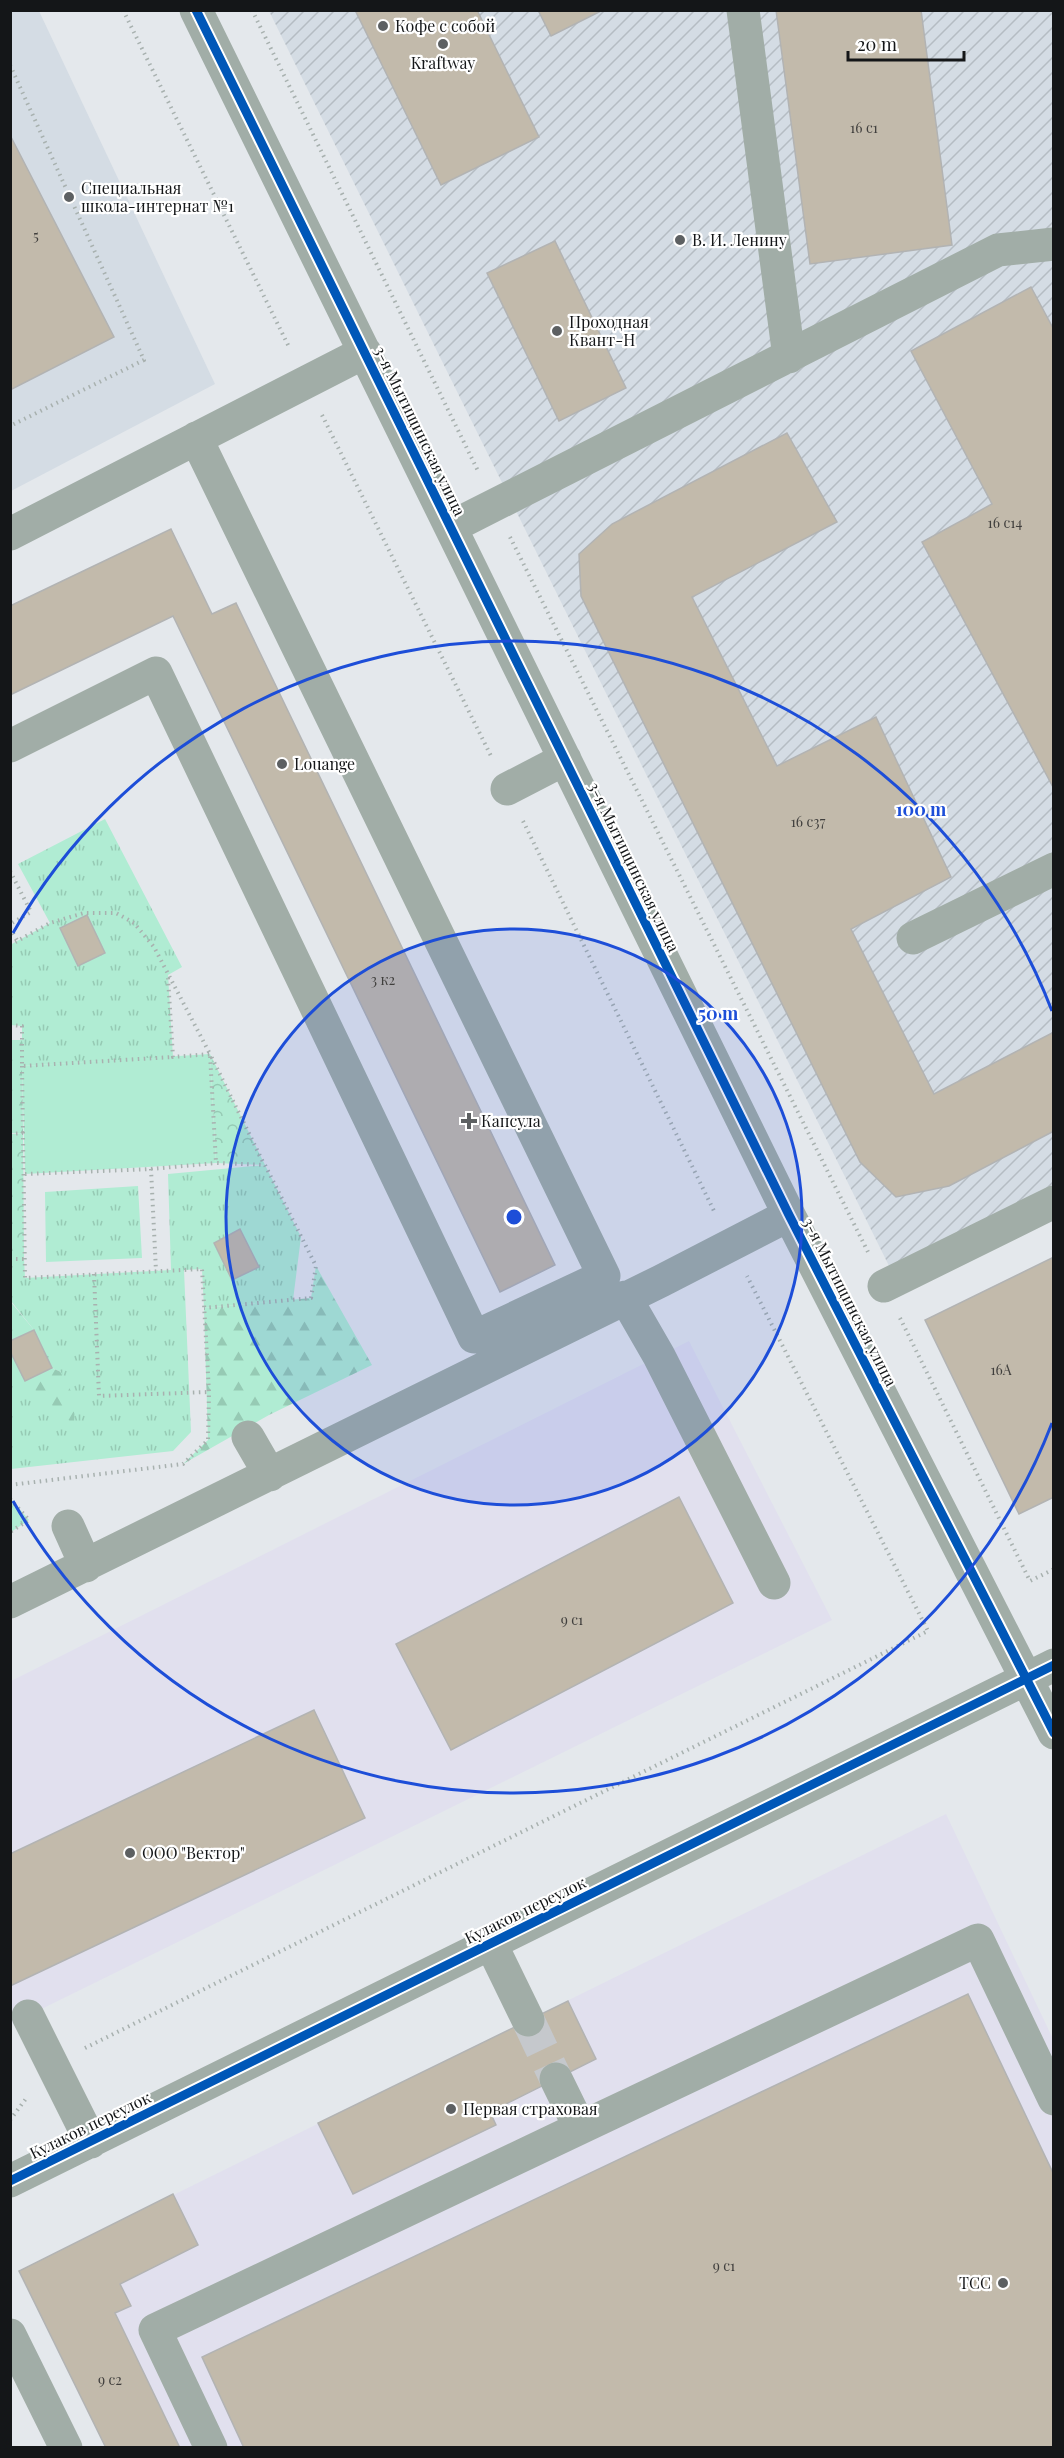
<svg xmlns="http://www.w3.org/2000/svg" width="1064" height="2458" viewBox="0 0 1064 2458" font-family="'Playfair Display',serif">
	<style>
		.commercial { fill: #e1e0ee }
		.industrial { fill: url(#industrial-furrows) }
		.built { fill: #d4dce4 }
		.grass { fill: url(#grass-tufts) }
		.forest { fill: url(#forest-firs) }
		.park { fill: url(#park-crowns) }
		.pitch { fill: #b0ecd3 }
		.building { fill: #c2baab; stroke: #b2b3b3; stroke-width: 1.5 }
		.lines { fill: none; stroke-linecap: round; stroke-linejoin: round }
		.minor-tunnel { stroke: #c5c8cc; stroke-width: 33; stroke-dasharray: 33 16; stroke-linecap: butt }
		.path { stroke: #a8b1af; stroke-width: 4; stroke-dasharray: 1.5 4.5; stroke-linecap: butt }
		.minor { stroke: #a1ada7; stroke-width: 33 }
		.cycleway-casing { stroke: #fff; stroke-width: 13 }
		.cycleway { stroke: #0057b8; stroke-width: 9 }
		.ring { fill: none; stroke: #1d4ed8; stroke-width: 3 }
		.poi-dot { fill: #5d6062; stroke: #fff; stroke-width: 2 }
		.labels { text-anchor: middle; stroke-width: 4.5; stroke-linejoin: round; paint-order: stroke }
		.number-label { font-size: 14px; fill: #403f3d }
		.poi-label { font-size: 16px; fill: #141618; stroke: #fff; text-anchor: start }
		.street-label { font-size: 16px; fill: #141618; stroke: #fff }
		.centre { fill: #1d4ed8; stroke: #fff; stroke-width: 3 }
		.ring-label { font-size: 18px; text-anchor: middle; font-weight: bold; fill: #1d4ed8; stroke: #fff; stroke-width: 4.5; stroke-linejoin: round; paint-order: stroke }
	</style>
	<defs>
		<pattern id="industrial-furrows" width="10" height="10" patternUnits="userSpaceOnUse" patternTransform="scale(1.5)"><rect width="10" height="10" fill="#d4dce4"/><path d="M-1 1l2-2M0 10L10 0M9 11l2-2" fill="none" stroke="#b5bcc3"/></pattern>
		<pattern id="grass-tufts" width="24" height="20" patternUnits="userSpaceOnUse" patternTransform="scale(1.5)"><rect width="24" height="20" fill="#b0ecd3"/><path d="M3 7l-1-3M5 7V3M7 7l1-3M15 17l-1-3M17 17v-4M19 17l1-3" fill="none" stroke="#96cab4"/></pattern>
		<pattern id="forest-firs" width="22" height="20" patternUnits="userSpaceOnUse" patternTransform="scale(1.5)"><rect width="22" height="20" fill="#b0ecd3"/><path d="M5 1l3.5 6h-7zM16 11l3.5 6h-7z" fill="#96cab4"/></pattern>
		<pattern id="park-crowns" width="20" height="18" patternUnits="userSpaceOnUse" patternTransform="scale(1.5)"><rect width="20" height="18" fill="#b0ecd3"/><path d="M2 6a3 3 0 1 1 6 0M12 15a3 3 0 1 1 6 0" fill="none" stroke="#96cab4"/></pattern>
	</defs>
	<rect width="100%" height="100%" fill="#e4e8ec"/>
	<path class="commercial" d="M689,1341l143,279 -821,404v-343z
		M946,1814l107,225v408h-947l-87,-176z"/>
	<path class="industrial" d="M269,11h784v1183l-160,80z"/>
	<path class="built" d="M11,11h28l176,373 -204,107z"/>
	<path class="grass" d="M105,819l77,148 -14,8 5,82 -151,9v-40l-11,-1 -1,-80 40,-22 -32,-59z
		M265,1165l36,72 -8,63 -89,8 -2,-39 -18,1 7,162 -18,19 -162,18 -1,-118 15,30 36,-9 -9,-4 -18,-38 -23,-29v-42h13l1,19 146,-8 -3,-96z
		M138,1186l4,72 -96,4 -1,-70z
		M11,1499l18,21 -18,12h-1z"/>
	<path class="forest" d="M10,1040h12l1,93h-12z
		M316,1266l56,99 -103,50 -86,49 25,-24 -4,-132 107,-10z
		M10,1301l24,29 -24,11z
		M52,1368l9,4 14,27 -1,26 -49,-44z"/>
	<path class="park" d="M210,1054l55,111 -49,-2z
		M23,1133l1,126h-13v-125z"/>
	<path class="pitch" d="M210,1054l6,109 -191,11 -3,-108z"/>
	<path class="building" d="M355,10h122l62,127 -98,48z
		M538,10h65l-52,26z
		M776,10h145l31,235 -142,19z
		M10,135l104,202 -104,53z
		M555,241l71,147 -67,33 -72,-148z
		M1031,287l23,43v459l-132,-247 70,-38 -81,-153z
		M787,433l50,89 -145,75 85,169 99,-49 75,160 -100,52 83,165 120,-62v99l-105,55 -53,11 -36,-35 -279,-566 -2,-42 33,-30z
		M171,529l41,85 24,-11 319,662 -55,27 -327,-676 -163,79v-89z
		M87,915l18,38 -27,13 -18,-38z
		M240,1229l19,38 -27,13 -18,-37z
		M1054,1257v240l-35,17 -94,-194z
		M34,1330l18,38 -27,13 -15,-30v-10z
		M679,1497l54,106 -282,147 -55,-106z
		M314,1710l51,108 -355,168v-132z
		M968,1994l86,181v273h-810l-42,-91z
		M568,2001l28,58 -106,53 6,13 -143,69 -35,-71z
		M173,2194l25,51 -78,39 11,22 -16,7 65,135h-74l-87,-177z"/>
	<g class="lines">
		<path class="minor-tunnel" d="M528,2020l28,59"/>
		<path class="path" d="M123,10l167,339
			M252,10l227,463
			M10,65l134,295 -134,66
			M322,415l170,343
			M510,537l359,717
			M523,821l192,392
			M10,871l21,41 -21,12
			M10,928l8,14
			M10,945l40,-22 34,-10h32l18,10 20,24 56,107 6,109 49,2 51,101 -5,32 -107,10
			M168,978l5,79 37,-3 54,110
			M10,1025l12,1v40l151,-9
			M22,1066l1,67
			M10,1134l13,-1 2,145 177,-9 7,123 -1,48 -25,24 -173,21
			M151,1169l65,-6
			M25,1174l126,-5 5,102
			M10,1259h14
			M94,1274l5,122 110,-4
			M900,1318l130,263 24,-12
			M10,1499l19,21 -19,12
			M85,2048l843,-417 -181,-355
			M10,2120l18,-24"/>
		<path class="minor" d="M196,10l593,1205 265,518
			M743,10l46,347
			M451,527l547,-277 56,-6
			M10,534l355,-182
			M10,746l146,-73 318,664 130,-61 -408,-838
			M507,789l58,-30
			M913,938l141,-69
			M884,1286l170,-84
			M625,1297l34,59 115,227
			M248,1437l22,38
			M68,1526l18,40
			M10,1602l651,-321 128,-66
			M491,1944l37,76
			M28,2016l63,126
			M580,2128l398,-188 76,159
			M10,2181l1044,-516
			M10,2335l56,113
			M211,2448l-56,-118 425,-202 -24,-49"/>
		<g class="cycleway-casing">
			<path id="cycleway" d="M196,10l593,1205 265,518
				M10,2181l1044,-516"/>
		</g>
		<use href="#cycleway" class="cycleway"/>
	</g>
	<circle cx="514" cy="1217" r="288" fill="#1d4ed8" fill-opacity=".12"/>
	<g class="ring">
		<circle cx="514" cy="1217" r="288"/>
		<path d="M1052 1423A576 576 0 0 1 13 1501M13 933A576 576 0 0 1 1052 1011"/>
	</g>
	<g class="poi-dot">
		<circle cx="383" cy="26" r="6"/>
		<circle cx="443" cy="44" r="6"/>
		<circle cx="69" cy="197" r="6"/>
		<circle cx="680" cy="240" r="6"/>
		<circle cx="557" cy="331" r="6"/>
		<circle cx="282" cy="764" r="6"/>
		<path d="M466 1112h6v6h6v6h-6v6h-6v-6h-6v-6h6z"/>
		<circle cx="130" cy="1853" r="6"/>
		<circle cx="451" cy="2109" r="6"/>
		<circle cx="1003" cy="2283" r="6"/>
	</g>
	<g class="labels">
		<g class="number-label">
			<text x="864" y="133">16 с1</text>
			<text x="36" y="241">5</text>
			<text x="1005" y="528">16 с14</text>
			<text x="808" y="827">16 с37</text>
			<text x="383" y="985">3 к2</text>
			<text x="1001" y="1375">16А</text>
			<text x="572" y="1625">9 с1</text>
			<text x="724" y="2271">9 с1</text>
			<text x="110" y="2385">9 с2</text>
		</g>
		<g class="poi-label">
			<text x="395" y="32">Кофе с собой</text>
			<text x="443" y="69" text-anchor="middle">Kraftway</text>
			<text x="81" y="194">Специальная<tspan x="81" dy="18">школа-интернат №1</tspan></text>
			<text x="692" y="246">В. И. Ленину</text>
			<text x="569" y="328">Проходная<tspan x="569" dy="18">Квант-Н</tspan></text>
			<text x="294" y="770">Louange</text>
			<text x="481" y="1127">Капсула</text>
			<text x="142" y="1859">ООО "Вектор"</text>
			<text x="463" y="2115">Первая страховая</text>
			<text x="991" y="2289" text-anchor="end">TCC</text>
		</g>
		<g class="street-label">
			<text transform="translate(420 431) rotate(64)" y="6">3-я Мытищинская улица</text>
			<text transform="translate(634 867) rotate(64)" y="6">3-я Мытищинская улица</text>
			<text transform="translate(850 1302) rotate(63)" y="6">3-я Мытищинская улица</text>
			<text transform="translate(525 1910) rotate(-26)" y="6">Кулаков переулок</text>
			<text transform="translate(90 2125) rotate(-26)" y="6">Кулаков переулок</text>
		</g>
	</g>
	<circle cx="514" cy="1217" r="9" class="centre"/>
	<g class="ring-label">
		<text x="921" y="816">100 m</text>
		<text x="718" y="1020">50 m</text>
	</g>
	<rect width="1064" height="2458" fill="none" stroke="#141618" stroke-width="24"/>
	<path d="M848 51v9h116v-9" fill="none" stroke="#141618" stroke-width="3"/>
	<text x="857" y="51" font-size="18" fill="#141618" stroke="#ffffff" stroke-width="4.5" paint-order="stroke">20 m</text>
</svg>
